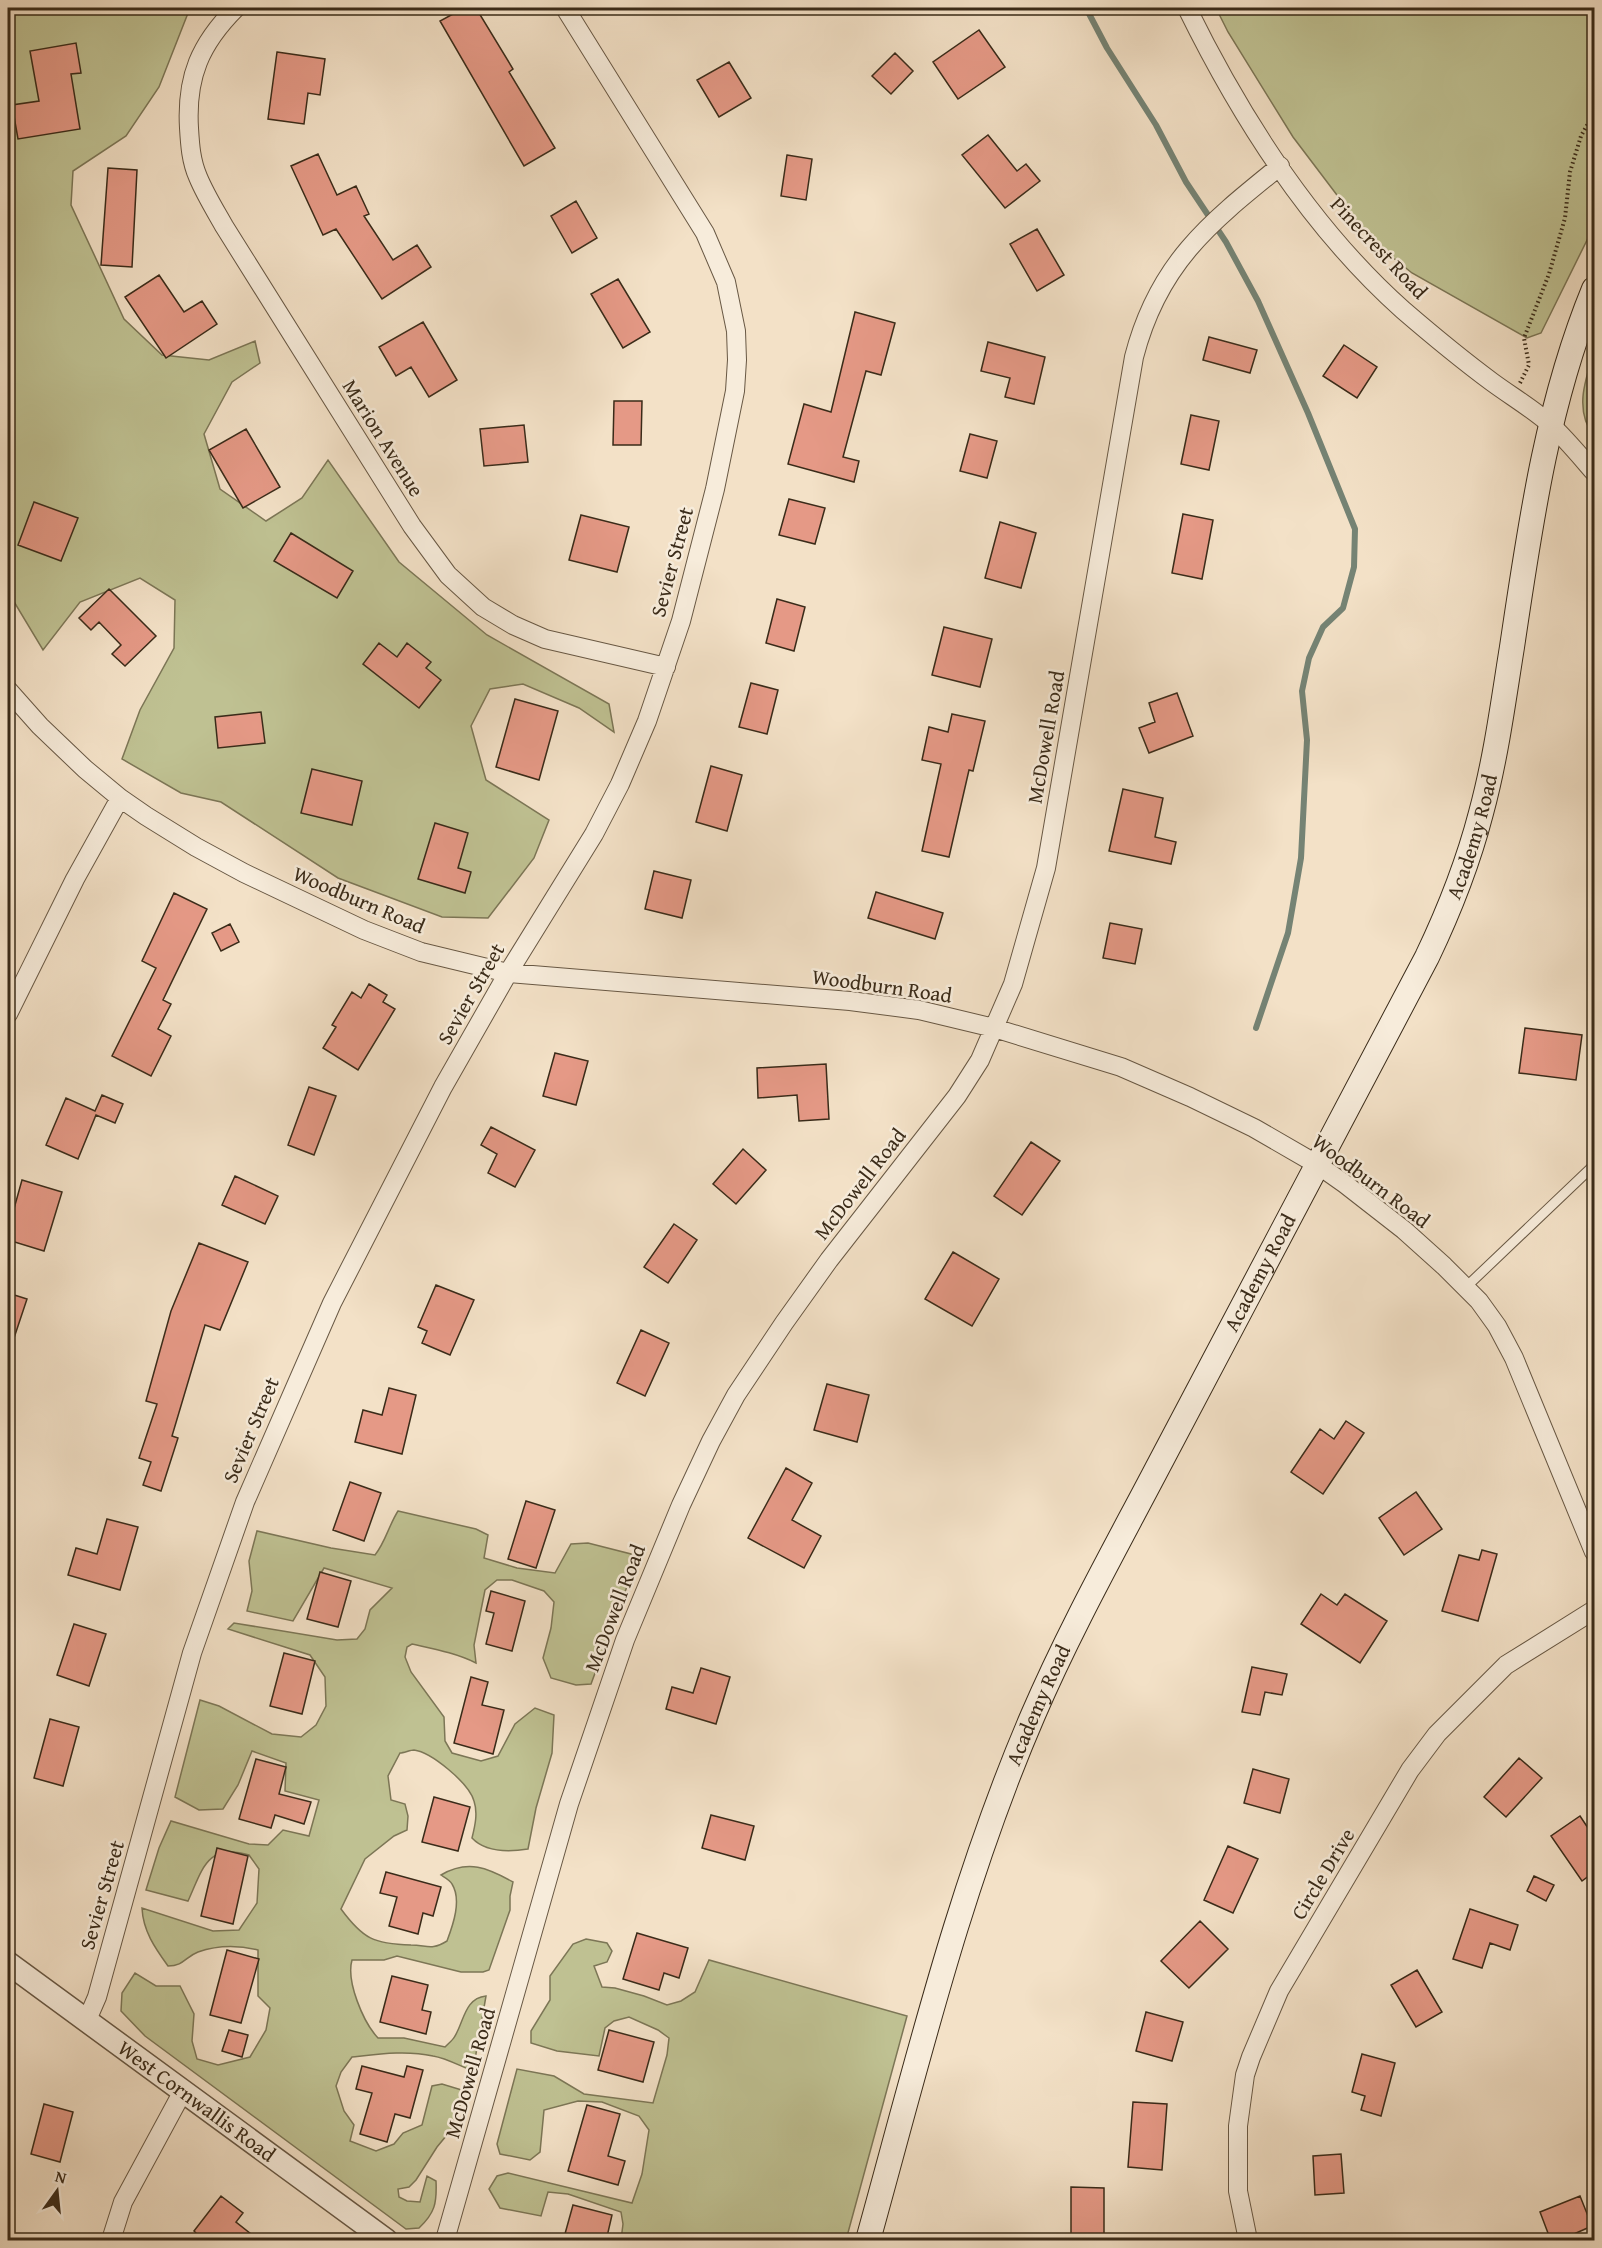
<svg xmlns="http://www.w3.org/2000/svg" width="1602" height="2248" viewBox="0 0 1602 2248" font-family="'Gentium Book Plus',serif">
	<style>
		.green { fill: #bfc192; stroke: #7c7656; stroke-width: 1.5 }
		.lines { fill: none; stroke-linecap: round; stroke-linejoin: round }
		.stream { stroke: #758374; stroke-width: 6 }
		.building { fill: #e59986; stroke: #3a2b19; stroke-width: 1.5 }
		.service-casing { stroke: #685844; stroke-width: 11 }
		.minor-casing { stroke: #685844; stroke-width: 20 }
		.tertiary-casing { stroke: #685844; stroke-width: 25 }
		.secondary-casing { stroke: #3a2b19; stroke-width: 26 }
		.path { stroke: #3a2b19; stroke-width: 4; stroke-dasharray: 1.5 3; stroke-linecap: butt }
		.service { stroke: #f7ecdb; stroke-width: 9 }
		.minor { stroke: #f7ecdb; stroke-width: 18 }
		.tertiary { stroke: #f7ecdb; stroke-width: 22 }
		.secondary { stroke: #f7ecdb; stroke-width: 24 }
		.labels { text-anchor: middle; stroke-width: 5; stroke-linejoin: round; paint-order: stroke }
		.street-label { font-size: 21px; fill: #3a2b19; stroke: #f7ecdb }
	</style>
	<rect width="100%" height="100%" fill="#f3e1c7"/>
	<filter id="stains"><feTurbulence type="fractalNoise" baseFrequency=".00333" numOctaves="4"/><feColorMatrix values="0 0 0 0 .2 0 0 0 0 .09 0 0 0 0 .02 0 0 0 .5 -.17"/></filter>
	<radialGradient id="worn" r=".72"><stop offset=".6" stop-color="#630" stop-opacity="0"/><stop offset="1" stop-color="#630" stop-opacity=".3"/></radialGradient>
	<path class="green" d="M8,8h182l-31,79 -33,49 -53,35 -2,34 53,114 38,36 47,5 46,-19 5,22 -28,19 -28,52 16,55 46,32 36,-23 26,-38 71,102 88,73 122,69 5,28 -35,-24 -56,-24 -33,5 -19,37 15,54 63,40 -15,38 -46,60 -46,-1 -104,-39 -117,-76 -40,-9 -59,-34 18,-49 34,-62 1,-48 -35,-22 -60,24 -37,48 -30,-50 -5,-5z
		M1216,8h378v218l-53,107 -14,5 -115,-65 -41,-33 -78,-103 -65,-105z
		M1594,352v84c-20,-25 -9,-56 0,-84z
		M398,1511l78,18 12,6 -4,23 33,10 38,5 16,-29 17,-1 43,11 5,8 -45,122 -15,1 -25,-7 -8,-20 8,-30 3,-26 -10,-11 -32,-11h-15l-12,10 -11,55 2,18c-20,-10 -42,-14 -64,-19l-5,3 -2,10 6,15 33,45 1,24 7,12 29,8 17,-5 17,-32 20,-16 19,7 -2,38 -16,55 -8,41c-19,3 -42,4 -56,-11 3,-12 6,-25 2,-37 -5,-18 -43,-49 -60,-51 -4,0 -10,3 -14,3l-12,23 3,24 14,4 3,12 -1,14 -13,6 -29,23 -24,50c22,30 33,35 70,36 16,0 20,6 36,-4 6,-16 15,-41 5,-57 -2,-4 -8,-7 -11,-9 27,-16 47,-7 72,7l-3,14v14l-21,60 -6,2h-22l-64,-16 -13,4h-32c-6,21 11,62 26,78h26l41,9c4,-4 8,-7 10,-11 9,-15 10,-38 31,-40l-13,75c-13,-5 -27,-13 -40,-15 -27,-6 -54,-2 -81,1l-11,15 -5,14 8,25 10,14 -4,16 26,10 18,-7 9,-11 19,-8 10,-39 10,-2 23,7 -14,39 -14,17 -21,33 -7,7 -11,2 1,8 8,4 13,1 7,-26 9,5c1,22 -1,32 -17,47l-13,1 -261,-193 -24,-25 1,-18 13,-20 21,13h24l14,28 -2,27 5,18 21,6 32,-8 16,-27 4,-22 -12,-12v-46c-20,-5 -40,-5 -60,2 -13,5 -14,14 -30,14 -13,-18 -25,-35 -26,-58l71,23 26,-1 18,-27 2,-34 -10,-14c-42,-12 -46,13 -61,46l-42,-11 13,-42 12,-27 78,23 19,1 15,-15 26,6 10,-36 -34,-9 1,-28 -34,-12 -14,34 -15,24 -24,1 -24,-13 25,-97 19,6 53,28 29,3 15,-12 10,-19 -1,-29 -15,-22 -82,-26 6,-6 103,17 20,-1 8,-10 5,-19 22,-22 -68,-20 -31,53 -46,-10 5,-20 -3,-30 8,-30 74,17 44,7c10,-12 14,-30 23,-44z
		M586,1939l21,4 5,8 -5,11 -13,4 8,21 13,1 29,8 23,9 14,-4 14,-9 14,-32 198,56 -61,224h-225l2,-16 -2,-12 -53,-18 -20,-2 -7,24 -41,-8 -11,-19 8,-13 11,-3 124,30 10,-29 7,-44 -10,-14 -37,-14 -24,-1 -34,9 -4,42 -10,8 -30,-6 -3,-10 20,-75 37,7 30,18 69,9 14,-48 2,-17 -11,-8 -29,-13 -15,4 -9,7 -6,28 -42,-5 -26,-8v-12l19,-31v-24l23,-32z"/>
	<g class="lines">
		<path class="stream" d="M1086,8l21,40 49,77 30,57 40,60 32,59 50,112 47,116 -1,38 -11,41 -20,19 -14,31 -7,33 5,49 -6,118 -13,75 -32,95"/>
	</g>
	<path class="building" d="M464,8h12l37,61 -4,3 46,76 -31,18 -84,-145z
		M979,30l26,37 -47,32 -25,-37z
		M76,43l5,30 -10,1 9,55 -62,10 -6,-34 27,-4 -9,-50z
		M277,52l48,7 -5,36 -12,-2 -4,31 -36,-5z
		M895,53l18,18 -22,23 -19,-18z
		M729,62l22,36 -32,19 -22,-37z
		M988,135l29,36 9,-7 14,17 -35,27 -43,-53z
		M318,154l19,41 19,-9 13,28 -5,2 29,44 24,-15 14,22 -49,32 -46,-70 -13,6 -32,-69z
		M787,155l25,4 -6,41 -25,-4z
		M108,168l29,2 -5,97 -31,-2z
		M576,201l21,37 -25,15 -21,-37z
		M1037,229l27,46 -27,16 -27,-47z
		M159,275l25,37 18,-11 15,23 -51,34 -41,-61z
		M618,279l32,53 -27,16 -32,-54z
		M855,312l40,11 -14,52 -15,-4 -23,86 16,4 -5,21 -66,-18 16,-60 27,8z
		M423,322l34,58 -28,17 -18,-30 -15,9 -17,-29z
		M1209,337l48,13 -7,23 -47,-13z
		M988,342l57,15 -11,47 -29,-7 5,-19 -29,-7z
		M1344,345l33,22 -20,31 -34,-22z
		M614,401h28l-1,44h-28z
		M1191,415l28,6 -10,49 -28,-6z
		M524,425l4,37 -44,4 -4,-37z
		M246,429l34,58 -37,21 -34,-58z
		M970,434l27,7 -10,37 -27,-7z
		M789,499l36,9 -10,36 -36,-9z
		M34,502l44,16 -17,43 -43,-16z
		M1183,514l30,6 -11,59 -30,-6z
		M581,515l48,12 -12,45 -48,-12z
		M1000,522l36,11 -15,55 -36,-10z
		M291,533l62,38 -16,27 -63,-37z
		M109,589l47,47 -31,30 -13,-12 9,-9 -22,-23 -8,8 -12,-12z
		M777,599l28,8 -11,44 -28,-8z
		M944,627l48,12 -12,48 -48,-12z
		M379,643l18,14 10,-14 24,19 -5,6 15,12 -22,28 -56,-44z
		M751,683l27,7 -11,44 -28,-7z
		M1177,693l16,43 -44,17 -10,-25 16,-6 -6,-19z
		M515,699l43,12 -19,69 -43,-13z
		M261,712l4,31 -47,5 -3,-31z
		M952,714l33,7 -12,50 -4,-1 -20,87 -27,-6 19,-87 -19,-4 7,-33 19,5z
		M711,766l31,9 -15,56 -31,-9z
		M312,769l50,12 -10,44 -51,-12z
		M1123,789l40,9 -8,39 21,5 -5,22 -62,-13z
		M435,823l33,10 -10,35 13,4 -6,21 -47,-14z
		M654,871l37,9 -9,38 -37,-9z
		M876,892l67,21 -8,26 -67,-21z
		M174,893l33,16 -44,91 8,4 -13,25 13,7 -20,40 -39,-20 44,-88 -14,-7z
		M1110,923l32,6 -7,35 -32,-6z
		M230,924l9,18 -18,9 -9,-18z
		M369,984l18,11 -4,7 12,7 -37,61 -35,-22 13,-21 -4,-2 20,-33 9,6z
		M1525,1028l57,7 -6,45 -57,-7z
		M555,1053l33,8 -12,44 -33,-9z
		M826,1064l3,55 -30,2 -2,-26 -39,3 -1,-30z
		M309,1087l27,9 -22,59 -26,-10z
		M102,1095l21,9 -8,19 -19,-8 -18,44 -32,-14 20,-47 29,13z
		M491,1127l44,23 -20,37 -27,-14 9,-19 -16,-9z
		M1031,1142l29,19 -38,54 -28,-19z
		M743,1149l23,21 -30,34 -23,-20z
		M235,1176l43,20 -13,28 -43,-19z
		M22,1180l40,12 -18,59 -36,-11v-10z
		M674,1224l23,16 -29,43 -24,-16z
		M199,1243l49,19 -28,68 -15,-5 -33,111 6,2 -17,53 -18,-6 8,-23 -12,-4 18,-54 -11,-3 25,-90z
		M953,1252l46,27 -27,47 -47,-27z
		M436,1285l38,15 -24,55 -28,-12 5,-12 -9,-4z
		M8,1293l19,6 -17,51h-2z
		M641,1330l28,13 -24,53 -28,-13z
		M827,1384l42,11 -12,47 -43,-12z
		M389,1388l27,7 -14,59 -47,-12 8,-32 19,5z
		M1346,1421l18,12 -41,61 -32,-22 29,-43 14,10z
		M786,1468l26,15 -20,37 29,16 -17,32 -56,-30z
		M350,1482l31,11 -17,48 -31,-11z
		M1416,1492l26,37 -38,26 -25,-37z
		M526,1501l29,9 -19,58 -28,-9z
		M107,1519l31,8 -18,63 -52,-15 8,-27 21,6z
		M1482,1550l15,4 -19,67 -36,-10 17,-56 20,5z
		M320,1572l31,9 -13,46 -31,-8z
		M491,1591l34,10 -13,50 -26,-7 8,-31 -8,-2z
		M1321,1594l16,11 8,-11 42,27 -27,42 -59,-39z
		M74,1624l32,10 -17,52 -32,-11z
		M284,1653l31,8 -13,53 -32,-8z
		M1252,1667l35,7 -5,21 -17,-3 -5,23 -18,-3z
		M701,1668l29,9 -14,47 -50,-15 6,-22 21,6z
		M471,1677l17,5 -6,23 22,5 -11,44 -39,-11z
		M50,1719l29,8 -16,59 -29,-8z
		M1519,1758l23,20 -36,39 -22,-20z
		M256,1759l30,8 -7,27 32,8 -7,22 -29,-9 -4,13 -32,-9z
		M1253,1769l36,10 -9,34 -36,-10z
		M434,1797l36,10 -12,44 -36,-9z
		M711,1815l43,11 -9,34 -43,-12z
		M1580,1816l14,21v35l-12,9 -31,-45z
		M1228,1846l30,13 -25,54 -29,-13z
		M217,1848l31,8 -15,68 -32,-8z
		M386,1872l55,15 -8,29 -10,-3 -5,21 -29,-8 8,-29 -17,-4z
		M1534,1876l20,9 -8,16 -19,-10z
		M1470,1909l48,16 -8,25 -20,-7 -8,25 -29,-9z
		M1200,1921l28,28 -39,39 -28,-27z
		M637,1933l51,15 -9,30 -15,-5 -5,17 -36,-11z
		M227,1950l32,9 -18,64 -31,-8z
		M1417,1970l25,42 -26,15 -25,-42z
		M392,1976l36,9 -6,25 9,2 -5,22 -46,-12z
		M1146,2012l37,10 -11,39 -36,-10z
		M229,2030l19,5 -6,22 -20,-6z
		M609,2030l45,12 -11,40 -45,-12z
		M1362,2054l33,9 -14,53 -20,-6 4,-14 -13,-4z
		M362,2066l42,11 3,-11 16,4 -13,48 -15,-4 -8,28 -27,-8 12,-41 -16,-4z
		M1133,2102l34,2 -5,66 -34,-3z
		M44,2104l29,8 -13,50 -29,-8z
		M587,2105l33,9 -12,42 17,5 -7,24 -50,-14z
		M1341,2154l3,39 -29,2 -2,-39z
		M1071,2187l33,1v53h-33z
		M221,2196l22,17 -7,9 24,19h-68l5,-7 -3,-3z
		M1580,2196l12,30 -34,15h-7l-11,-29z
		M573,2205l39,10 -6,26h-43z"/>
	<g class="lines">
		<g class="service-casing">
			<path id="service" d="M1465,1288l126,-120 3,-6"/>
		</g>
		<g class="minor-casing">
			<path id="minor" d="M236,8c-36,36 -50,69 -47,120 1,17 2,33 9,49 7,17 17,33 26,49l188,300 36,49 35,32 30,18 32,14 121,28
				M1187,8c54,110 123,219 216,302 29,25 58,49 89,72 19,14 41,27 59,43 15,14 29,31 43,47
				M8,690l32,36 45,43 35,29 26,18 50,31 48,26 120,57 57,22 87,21 342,28 69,9 75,18 127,39 69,30 64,31 64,37 27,19 59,46 40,36 35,35 18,25 17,32 80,194
				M8,1014l67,-135 45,-81
				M87,2020l10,-23 95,-344 53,-151 87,-199 111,-216 65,-114 86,-139 26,-50 27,-63 34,-100 34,-132 20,-98 2,-31 -1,-29 -10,-49 -21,-49 -140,-225
				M111,2240l12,-38 60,-111
				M445,2240l124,-436 56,-164 56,-135 30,-64 25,-46 48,-72 45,-63 128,-164 23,-36 33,-76 33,-116 88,-511c24,-93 74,-133 146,-191
				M1248,2240l-10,-49v-65l7,-51 6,-18 28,-66 131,-221 27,-36 69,-69 88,-55"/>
		</g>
		<g class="tertiary-casing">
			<g id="tertiary">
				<path id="s1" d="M8,1963l378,277"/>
			</g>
		</g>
		<g class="secondary-casing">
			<g id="secondary">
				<path id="s2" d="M868,2240c49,-176 92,-356 165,-525 37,-86 83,-168 127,-252 88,-169 178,-337 267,-506 22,-46 41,-94 54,-144 15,-55 22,-110 31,-166 18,-121 35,-244 82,-358"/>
			</g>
		</g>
		<path class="path" d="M1520,383l9,-18 -5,-27 25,-64 16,-56 5,-46 11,-36 13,-23"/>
		<use href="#service" class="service"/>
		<use href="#minor" class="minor"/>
		<use href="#tertiary" class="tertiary"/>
		<use href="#secondary" class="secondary"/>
	</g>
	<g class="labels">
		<g class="street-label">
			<text transform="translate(1379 248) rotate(47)" y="7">Pinecrest Road</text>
			<text transform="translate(383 438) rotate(58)" y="7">Marion Avenue</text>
			<text transform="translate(672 562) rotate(-75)" y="7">Sevier Street</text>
			<text transform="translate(1046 737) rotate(-80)" y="7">McDowell Road</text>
			<text dy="7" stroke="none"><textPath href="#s2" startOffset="1534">Academy Road</textPath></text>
			<text transform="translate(359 900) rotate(23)" y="7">Woodburn Road</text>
			<text transform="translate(882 986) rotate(8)" y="7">Woodburn Road</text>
			<text transform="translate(471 994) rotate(-60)" y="7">Sevier Street</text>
			<text transform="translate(1371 1181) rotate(37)" y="7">Woodburn Road</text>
			<text transform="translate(860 1184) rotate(-52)" y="7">McDowell Road</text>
			<text dy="7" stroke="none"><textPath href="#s2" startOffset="1048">Academy Road</textPath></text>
			<text transform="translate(251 1430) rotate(-67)" y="7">Sevier Street</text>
			<text transform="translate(615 1608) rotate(-69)" y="7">McDowell Road</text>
			<text dy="7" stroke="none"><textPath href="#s2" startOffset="562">Academy Road</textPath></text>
			<text transform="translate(1323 1874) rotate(-59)" y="7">Circle Drive</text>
			<text transform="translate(102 1895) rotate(-74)" y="7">Sevier Street</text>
			<text transform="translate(470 2073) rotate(-74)" y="7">McDowell Road</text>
			<text dy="7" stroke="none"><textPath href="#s1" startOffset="234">West Cornwallis Road</textPath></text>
		</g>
	</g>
	<rect width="1602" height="2248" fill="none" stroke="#f3e1c7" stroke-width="30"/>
	<rect x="9" y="9" width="1584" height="2230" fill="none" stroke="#3a2b19" stroke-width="3"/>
	<rect x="15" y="15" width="1572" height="2218" fill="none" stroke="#3a2b19" stroke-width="1.5"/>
	<g transform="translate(57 2191) rotate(15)" stroke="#f7ecdb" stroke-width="4.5" paint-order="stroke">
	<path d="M0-4.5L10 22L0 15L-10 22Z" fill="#3a2b19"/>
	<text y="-9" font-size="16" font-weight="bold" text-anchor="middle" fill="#3a2b19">N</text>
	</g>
	<rect width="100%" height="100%" filter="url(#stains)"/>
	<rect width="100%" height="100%" fill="url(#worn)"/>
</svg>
